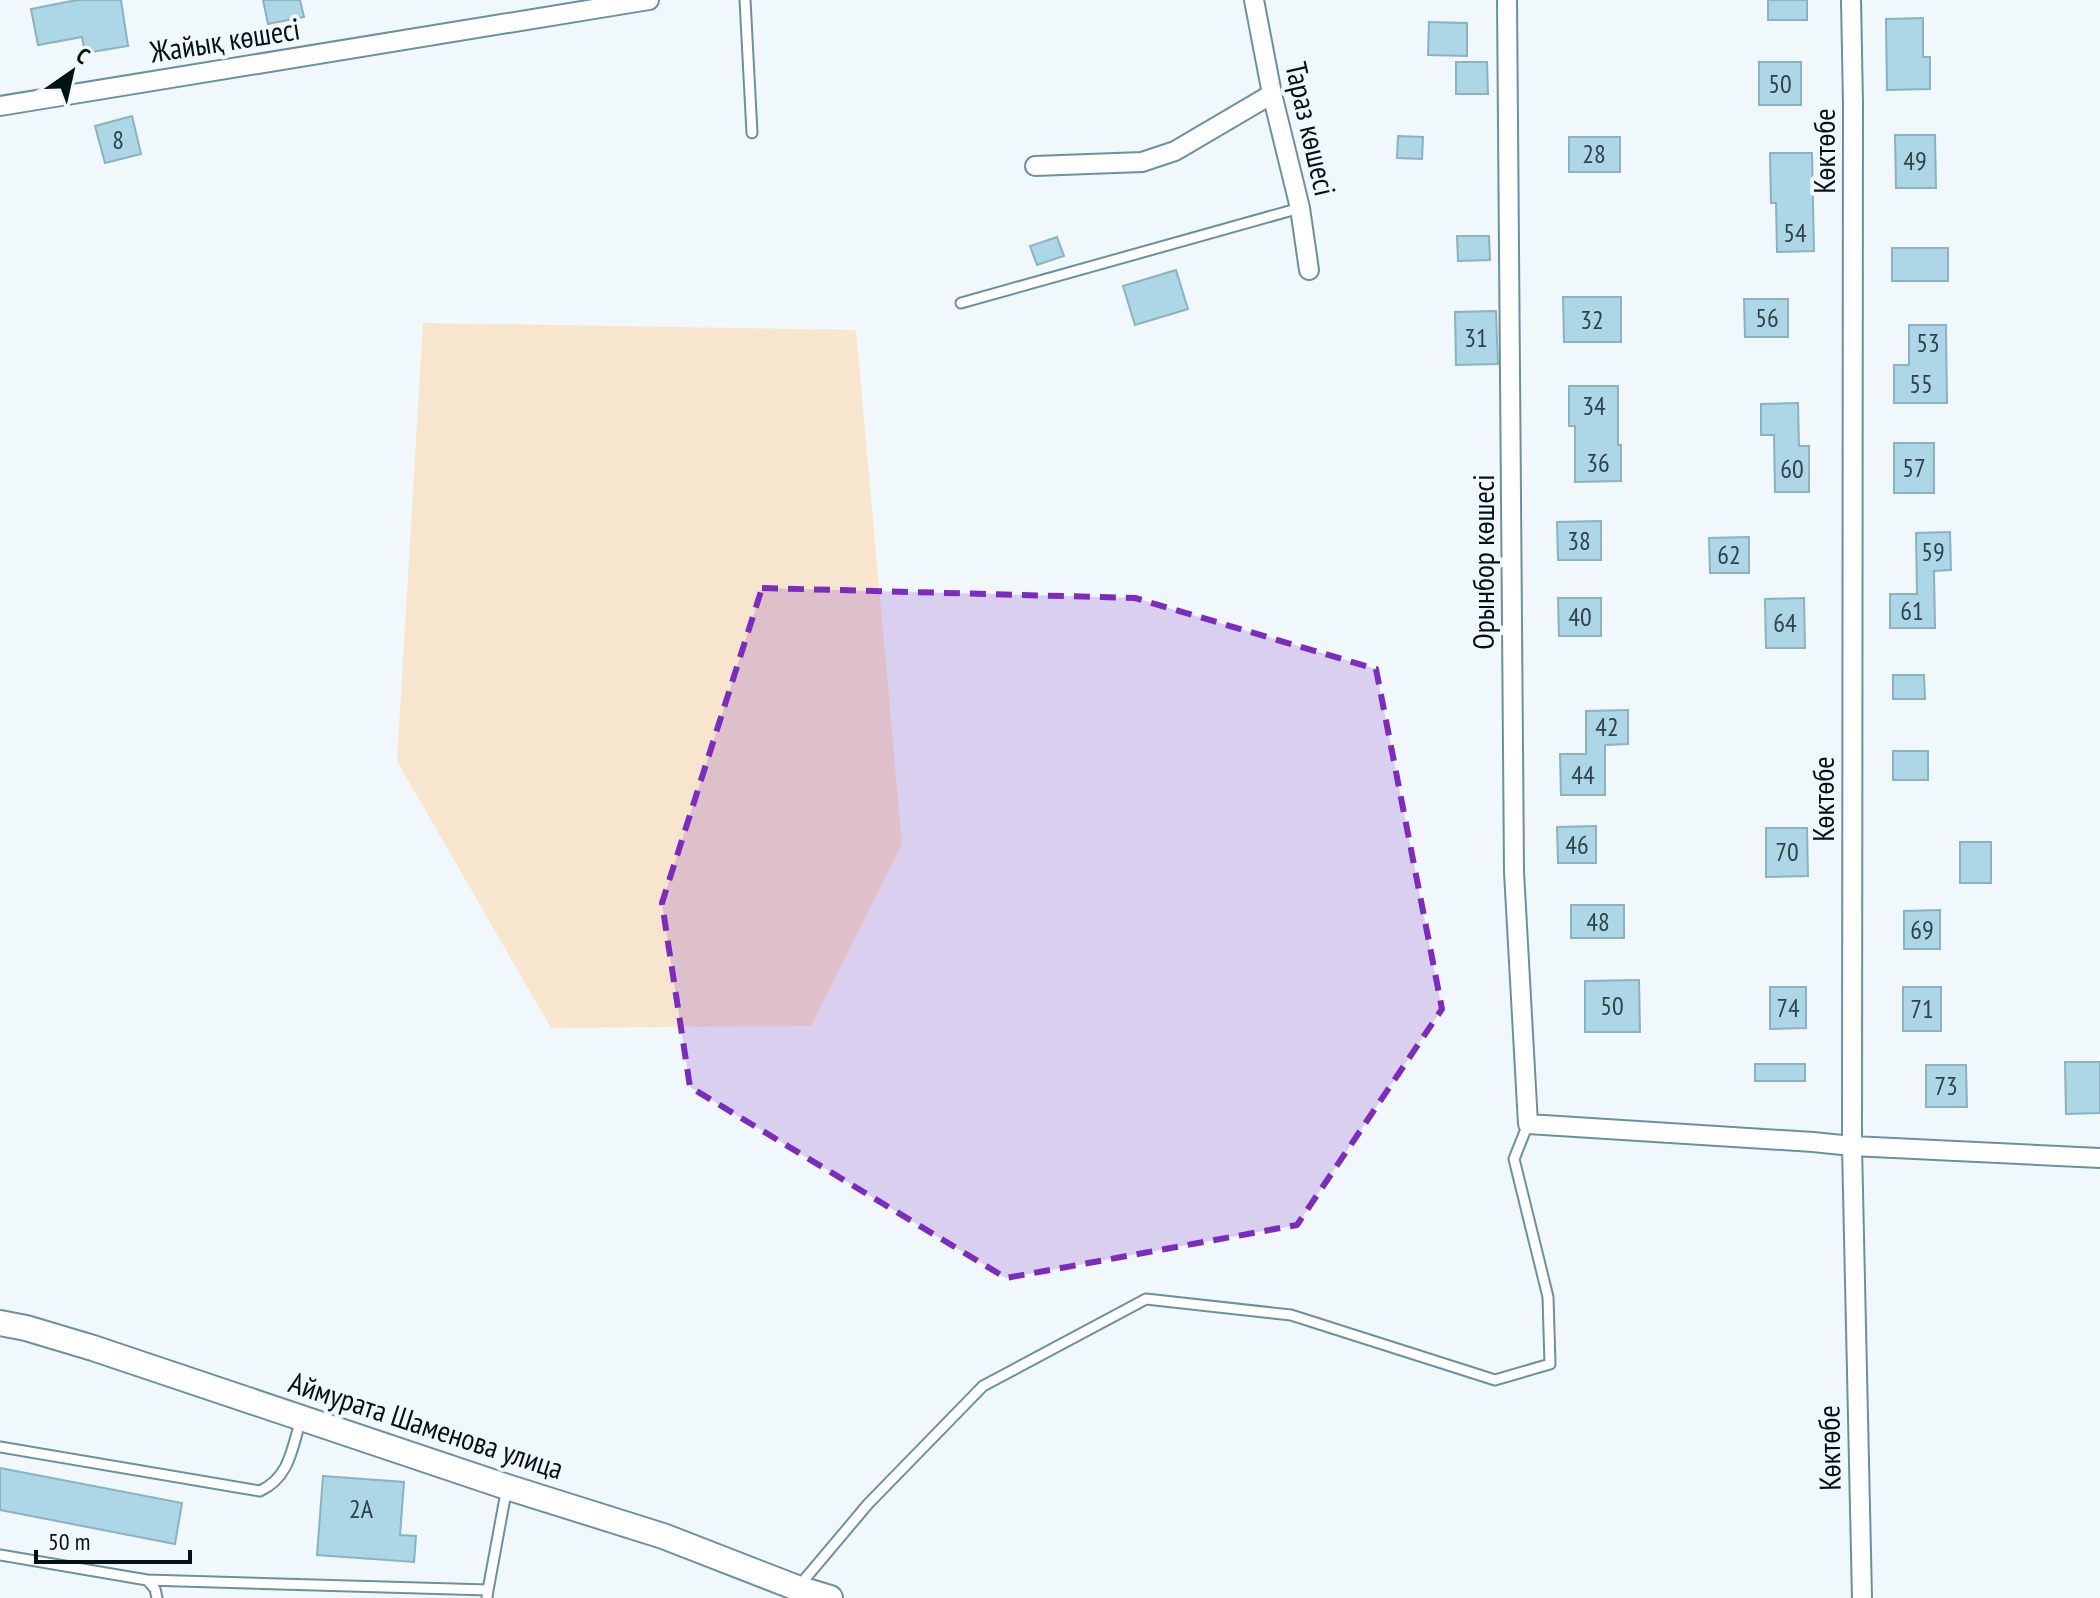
<svg xmlns="http://www.w3.org/2000/svg" width="2100" height="1598" viewBox="0 0 2100 1598" font-family="'PT Sans Narrow',sans-serif">
	<style>
		.green { fill: #f7e5cd }
		.building { fill: #add6e6; stroke: #8ab2c1; stroke-width: 2 }
		.lines { fill: none; stroke-linecap: round; stroke-linejoin: round }
		.lane-casing { stroke: #6b91a0; stroke-width: 13 }
		.street-casing { stroke: #6b91a0; stroke-width: 22 }
		.secondary-casing { stroke: #6b91a0; stroke-width: 28 }
		.lane { stroke: #fff; stroke-width: 9 }
		.street { stroke: #fff; stroke-width: 18 }
		.secondary { stroke: #fff; stroke-width: 24 }
		.marked { fill: #7b2cbf; fill-opacity: 0.2; stroke: #7b2cbf; stroke-width: 6; stroke-dasharray: 16 10; stroke-linejoin: round }
		.labels { text-anchor: middle; stroke-width: 8; stroke-linejoin: round; paint-order: stroke }
		.number-label { font-size: 26px; fill: #2e434b }
		.street-label { font-size: 30px; fill: #041217; stroke: #f0f8fb }
	</style>
	<rect width="100%" height="100%" fill="#f0f8fb"/>
	<path class="green" d="M423,323l433,7 46,514 -91,182 -260,2 -154,-267z"/>
	<path class="building" d="M77,0h44l7,46 -43,7 -3,-16 -44,8 -7,-36z
		M263,0h37l4,17 -36,7z
		M1768,0h39v20h-39z
		M1923,18v39h7v32l-43,1 -1,-71z
		M1429,22l38,1v33l-39,-1z
		M1456,62h31l1,32h-32z
		M1759,62h42v43h-42z
		M132,116l9,38 -36,9 -10,-37z
		M1895,135h40l1,53h-40z
		M1398,136l25,1 -1,22 -25,-1z
		M1569,137h51v35h-51z
		M1770,153h42l2,98 -37,1 -1,-49h-5z
		M1457,236h32l1,24 -32,1z
		M1057,237l7,19 -27,9 -7,-19z
		M1892,248h56v33h-56z
		M1176,270l12,39 -53,16 -12,-39z
		M1563,297h58v45h-57z
		M1744,299h44v38h-43z
		M1496,311l2,53 -42,1 -1,-53z
		M1909,325h37l1,78h-53v-38h15z
		M1569,386h49v59h3v36l-46,1v-56h-6z
		M1798,403l1,43h10v46h-34l-1,-57h-13v-31z
		M1894,443h40v50h-40z
		M1601,521v39h-43l-1,-38z
		M1950,532l1,38 -17,1 1,57h-45v-34h27l-1,-61z
		M1749,537v36h-39l-1,-35z
		M1558,598h43v38h-42z
		M1804,598l1,50h-39l-1,-49z
		M1893,675h31l1,24h-32z
		M1628,710v34l-23,1v50h-44l-1,-41h26v-43z
		M1893,751h35v29h-35z
		M1596,826v37h-38l-1,-36z
		M1766,828h41l1,48 -42,1z
		M1960,842h31v41h-31z
		M1571,905h53v33h-53z
		M1940,910v39h-36v-38z
		M1639,980l1,52h-55v-51z
		M1770,987h36v41l-36,1z
		M1903,987h38v44h-38z
		M2065,1062h35v51l-34,1z
		M1755,1064h50v17h-50z
		M1926,1065h40l1,42h-41z
		M0,1468l182,35 -7,41 -175,-34z
		M323,1476l81,6 -4,53 16,1 -2,26 -97,-7z"/>
	<g class="lines">
		<g class="lane-casing">
			<path id="lane" d="M745,0l7,133
				M961,303l339,-95
				M0,1447l260,44c30,-14 32,-43 41,-72
				M0,1555l147,25 8,9 2,9
				M147,1580l341,10 -1,8
				M799,1586l69,-82 115,-118 163,-87 145,16 204,65 55,-16 -2,-67 -34,-138 14,-35
				M488,1590l19,-103"/>
		</g>
		<g class="street-casing">
			<path id="street" d="M1254,0l18,94 28,114 9,62
				M1507,0l7,872 14,252 285,18 39,4 248,12
				M1851,0l2,104 -1,1042 10,452
				M0,106l649,-106
				M1035,166l107,-4 33,-11 97,-57"/>
		</g>
		<g class="secondary-casing">
			<path id="secondary" d="M0,1323l26,5 67,20 414,139 156,49 134,52 33,10"/>
		</g>
		<use href="#lane" class="lane"/>
		<use href="#street" class="street"/>
		<use href="#secondary" class="secondary"/>
	</g>
	<path class="marked" d="M762,588l373,10 241,71 66,340 -145,216 -291,53 -316,-191 -28,-184z"/>
	<g class="labels">
		<g class="number-label">
			<text x="1780" y="93">50</text>
			<text x="118" y="149">8</text>
			<text x="1594" y="163">28</text>
			<text x="1915" y="170">49</text>
			<text x="1795" y="242">54</text>
			<text x="1767" y="327">56</text>
			<text x="1592" y="329">32</text>
			<text x="1476" y="347">31</text>
			<text x="1928" y="352">53</text>
			<text x="1921" y="393">55</text>
			<text x="1594" y="415">34</text>
			<text x="1598" y="472">36</text>
			<text x="1914" y="477">57</text>
			<text x="1792" y="478">60</text>
			<text x="1579" y="550">38</text>
			<text x="1933" y="561">59</text>
			<text x="1729" y="564">62</text>
			<text x="1912" y="620">61</text>
			<text x="1580" y="626">40</text>
			<text x="1785" y="632">64</text>
			<text x="1607" y="736">42</text>
			<text x="1583" y="784">44</text>
			<text x="1577" y="854">46</text>
			<text x="1787" y="861">70</text>
			<text x="1598" y="931">48</text>
			<text x="1922" y="939">69</text>
			<text x="1612" y="1015">50</text>
			<text x="1788" y="1017">74</text>
			<text x="1922" y="1018">71</text>
			<text x="1946" y="1095">73</text>
			<text x="361" y="1518">2А</text>
		</g>
		<g class="street-label">
			<text transform="translate(225 41) rotate(-9)" y="10">Жайық көшесі</text>
			<text transform="translate(1310 129) rotate(77)" y="10">Тараз көшесі</text>
			<text transform="translate(1825 151) rotate(-90)" y="10">Көктөбе</text>
			<text transform="translate(1484 562) rotate(-90)" y="10">Орынбор көшесі</text>
			<text transform="translate(1824 799) rotate(-90)" y="10">Көктөбе</text>
			<text transform="translate(426 1426) rotate(18)" y="10">Аймурата Шаменова улица</text>
			<text transform="translate(1830 1448) rotate(-91)" y="10">Көктөбе</text>
		</g>
	</g>
	<g transform="translate(72 72) rotate(34)" stroke="#f0f8fb" stroke-width="6" paint-order="stroke">
	<path d="M0-6L14 30L0 20L-14 30Z" fill="#041217"/>
	<text y="-12" font-size="22" font-weight="bold" text-anchor="middle" fill="#041217">С</text>
	</g>
	<path d="M36 1550v12h154v-12" fill="none" stroke="#041217" stroke-width="4"/>
	<text x="48" y="1550" font-size="24" fill="#041217" stroke="#f0f8fb" stroke-width="6" paint-order="stroke">50 m</text>
</svg>
